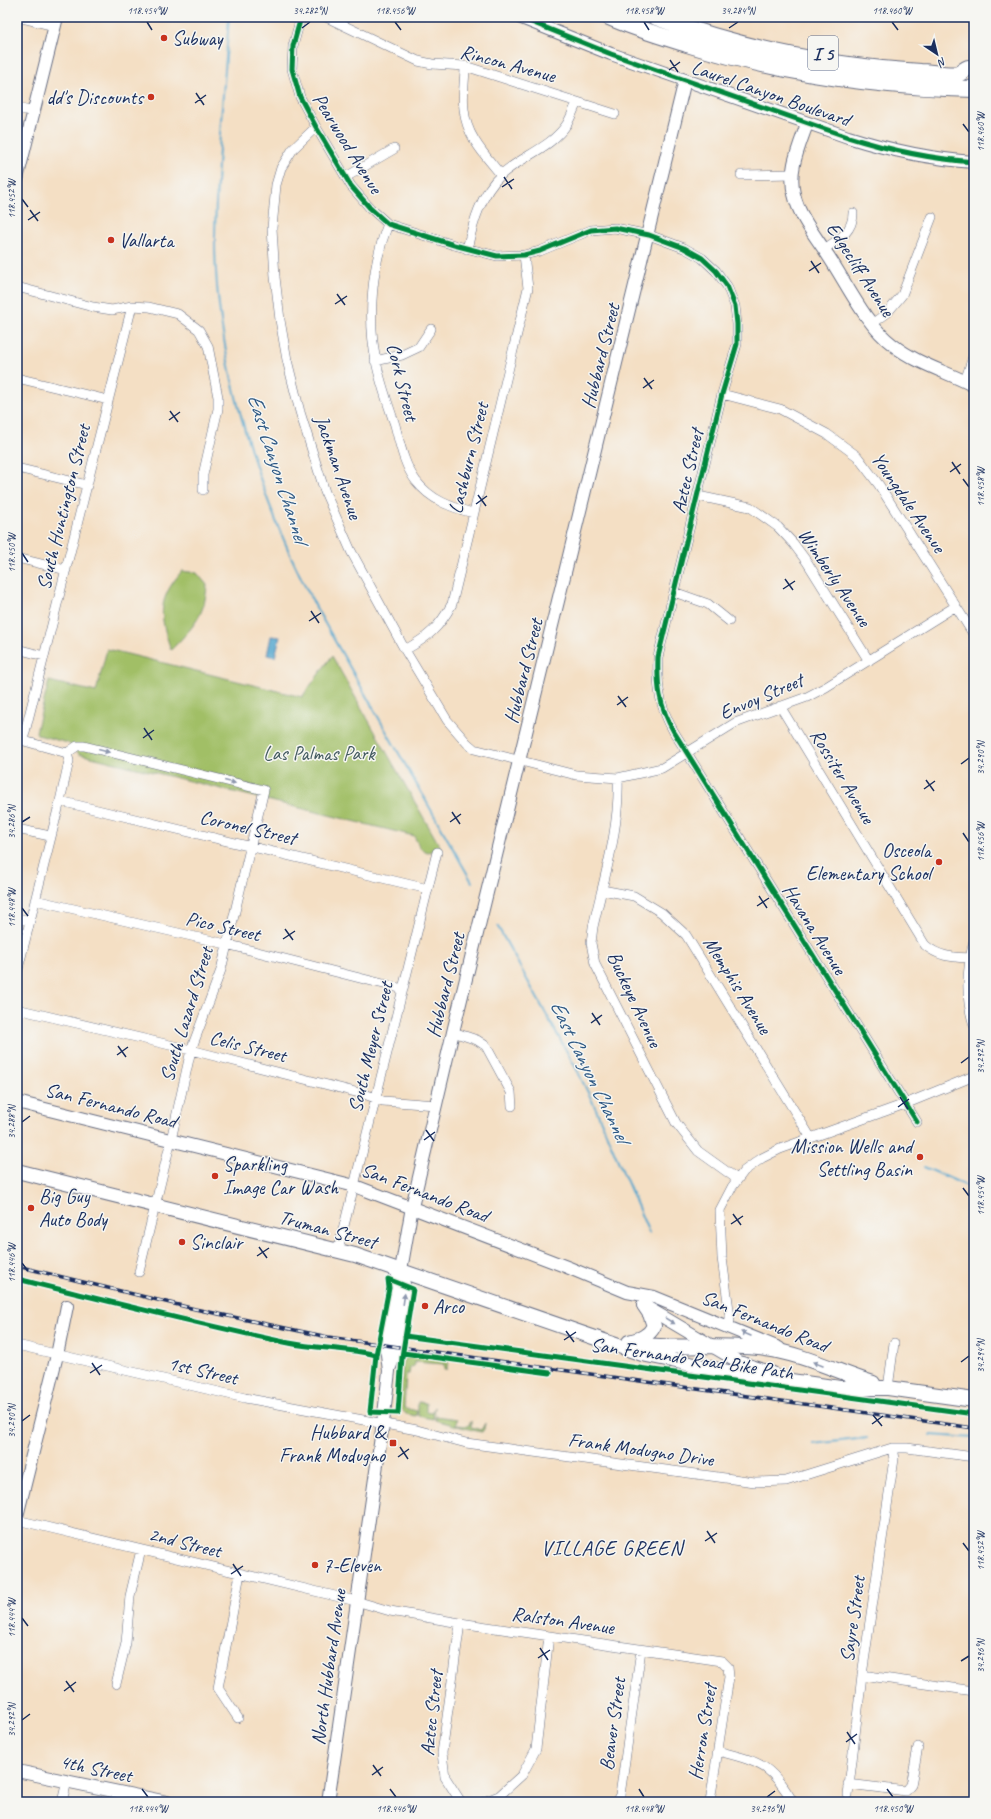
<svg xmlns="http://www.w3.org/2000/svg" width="991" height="1819" viewBox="0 0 991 1819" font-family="Caveat,sans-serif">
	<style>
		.green { fill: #a1bf66; stroke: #5e7762 }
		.water { fill: #52a6cd; stroke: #366a96 }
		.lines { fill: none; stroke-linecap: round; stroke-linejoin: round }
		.stream { stroke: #52a6cd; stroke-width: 2 }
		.street-casing { stroke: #676d82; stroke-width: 10 }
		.secondary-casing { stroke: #676d82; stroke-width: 14 }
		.primary-casing { stroke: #676d82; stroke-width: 16 }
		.highway-casing { stroke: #676d82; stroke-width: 18 }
		.street { stroke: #fff; stroke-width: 9 }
		.secondary { stroke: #fff; stroke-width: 12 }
		.primary { stroke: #fff; stroke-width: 14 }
		.highway { stroke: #fff; stroke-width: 16 }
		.rail-casing { stroke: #1b2f5e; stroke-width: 3.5 }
		.rail { stroke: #f6f6f2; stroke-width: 2; stroke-dasharray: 6; stroke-linecap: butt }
		.cycleway-casing { stroke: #f6f6f2; stroke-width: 8 }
		.cycleway { stroke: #00873e; stroke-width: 5 }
		.oneway { fill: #8d97ae }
		.ticks { fill: none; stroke: #1b2f5e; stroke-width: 1.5 }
		.poi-dot { fill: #c8321e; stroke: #f6f6f2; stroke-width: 1.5 }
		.labels { text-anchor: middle; stroke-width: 3; stroke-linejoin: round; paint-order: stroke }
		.shield { fill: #f6f6f2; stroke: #5d6b8a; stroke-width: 1 }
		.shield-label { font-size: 19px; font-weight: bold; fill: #1b2f5e }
		.poi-label { font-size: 20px; fill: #1b2f5e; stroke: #f6f6f2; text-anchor: start }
		.street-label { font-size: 20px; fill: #1b2f5e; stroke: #f6f6f2 }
		.park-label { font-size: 20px; fill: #435a60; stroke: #f6f6f2 }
		.water-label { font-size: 21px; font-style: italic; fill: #2e5985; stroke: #f6f6f2 }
		.neighbourhood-label { font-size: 21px; letter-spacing: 1px; fill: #1b2f5e; stroke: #f6f6f2 }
		.neatline { fill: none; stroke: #1b2f5e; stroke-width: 1.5 }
		.ticks-label { font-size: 10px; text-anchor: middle; fill: #1b2f5e }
	</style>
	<rect width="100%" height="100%" fill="#f6f6f2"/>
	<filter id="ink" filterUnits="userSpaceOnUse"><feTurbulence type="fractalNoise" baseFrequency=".025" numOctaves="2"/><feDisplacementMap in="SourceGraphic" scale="8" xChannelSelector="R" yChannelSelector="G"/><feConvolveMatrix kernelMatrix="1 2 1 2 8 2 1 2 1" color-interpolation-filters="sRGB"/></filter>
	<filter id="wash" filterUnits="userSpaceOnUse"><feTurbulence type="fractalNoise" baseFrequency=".012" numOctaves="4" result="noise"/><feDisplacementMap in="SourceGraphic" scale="16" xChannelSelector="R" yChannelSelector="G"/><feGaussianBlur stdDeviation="0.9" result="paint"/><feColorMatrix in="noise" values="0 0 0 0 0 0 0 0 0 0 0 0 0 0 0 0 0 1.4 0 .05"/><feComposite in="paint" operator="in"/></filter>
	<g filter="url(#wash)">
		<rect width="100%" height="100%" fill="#f4dfc4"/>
		<path class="green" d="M182,571l15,2 10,12c-2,32 -15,43 -36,65 -12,-35 -14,-50 11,-79z
			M107,649l195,48 30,-41 110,194 -15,2 -7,-4 -6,-12 -335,-82 -11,-11 -30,-8 -2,-3 13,-51 47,11z
			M407,1354l42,6 -3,10h-2v-6l-30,-2v4l-4,2 -1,6h-3l-2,34 13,3 -1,5 -10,-2 -6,-6 3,-51z
			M418,1402l8,1v9l7,1 2,-6 -2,12 -15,-3z
			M435,1416l22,3 -1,6 12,1 3,-5v6l10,3 4,-7 -1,6 -2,3 -6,-1 -41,-11z"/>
		<path class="water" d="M271,636l9,1 -5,20 -8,-2z"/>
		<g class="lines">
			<path class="stream" d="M229,17c-5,73 -13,146 -14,219 -1,122 46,270 104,377l153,269
				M498,927l79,143 18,37 54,126
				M924,1167l50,22
				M931,1435l43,3
				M813,1444l54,-6"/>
		</g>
	</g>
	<g filter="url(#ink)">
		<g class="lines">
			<g class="street-casing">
				<path id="street" d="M17,17l37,9
					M301,17l-8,29 -1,23 8,28 16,30 35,59 19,22 18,16 66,21 43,11 27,-1 16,-4 51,-21 24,-2 34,7 35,13 18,10 14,13 11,15 8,20 2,18v20l-15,50 -64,263c-1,29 1,49 16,75l243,390
					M326,17l92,44 14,3 33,2 150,48
					M465,66c0,14 -3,29 -1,43 2,27 21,46 37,66
					M17,108l17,4
					M316,127l-23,22 -12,19 -5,17 -4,43 3,49 5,43 7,40 13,52 25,80 26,59 54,99 42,70 20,23 7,6 102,26 42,3 44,-10 73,-45 72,-26 19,-10 130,-81
					M741,175l51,-1
					M346,177l48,-28
					M388,224c-16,41 -21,93 -12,137 4,21 12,43 19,64 5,19 9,40 21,56 15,19 34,26 57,32
					M467,249c6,-26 14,-56 35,-75 20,-18 49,-26 65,-50 4,-7 7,-15 10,-22
					M824,249c14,-9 29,-17 29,-36
					M17,287l76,20 19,3 20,-4 17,1 29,7 21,16 9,16 10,51v12l-15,66v15
					M872,324l15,-11 15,-18 30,-78
					M375,361l27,-6 17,-8 12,-18
					M17,378l91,22
					M965,381l9,-27
					M722,394l58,15 47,25 30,22 22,29 95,150
					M17,468l70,17
					M698,496l52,11 28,20 15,16 14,19 62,99
					M17,558l49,12
					M674,592l34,12 21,17
					M17,649l27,7
					M405,650c23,-13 34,-22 47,-46l76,-316 -4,-33
					M780,706l145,239c14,12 27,12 45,13
					M17,739l50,14
					M23,740l109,-434
					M67,753l10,-7h7l180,44 -43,180 -30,80 -20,90 -32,132
					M618,778c2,51 -14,100 -25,149l-2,16 4,21 81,159 22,28 39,28
					M60,801l368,88
					M17,829l33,7
					M602,890l32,6 28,17 24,22 125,203
					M35,900l191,44 177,45
					M17,918l13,3
					M974,941c-7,27 -9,57 0,84
					M17,973l43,-172 9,-40 -2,-8
					M17,1009l174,41 176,45 16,6 53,4
					M453,1032l24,8 9,6 25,46 1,14
					M338,1250l99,-398
					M729,1327l1,-10 -8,-59 -2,-48 12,-23 12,-16 18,-13 18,-9 125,-45 69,-28
					M17,1345l228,53 172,32 49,13 289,39 31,-1 106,-33h15l67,9
					M888,1388l6,-45
					M17,1520l339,81 34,10 70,12 262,38 6,6 1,10 -19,125
					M460,1623l-18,130 3,24 16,25
					M862,1675l112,16
					M116,1684l10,-41 4,-47 11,-46
					M238,1718l-20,-30 22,-114
					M718,1751c41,11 52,12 75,51
					M848,1784l58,7 5,-6 7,-38
					M848,1795l14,-120 32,-216 -2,-11
					M62,1802l5,-21
					M484,1802l15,-6 23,-21 14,-26 13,-113
					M616,1802l4,-7 21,-145"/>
			</g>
			<g class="secondary-casing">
				<path id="secondary" d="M519,17l92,37 237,83c41,13 83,22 126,25
					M807,124c-8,23 -19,46 -13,70 5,23 23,44 35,63 19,29 37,68 64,88 24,19 55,27 81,41
					M17,179l40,-162
					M17,1102l338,84 212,81 60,25 27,5 125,51
					M643,1305l96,57 34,11
					M390,1367l7,-20 8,-58 -4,-19
					M17,1516l40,-161 10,-49
					M17,1771l150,31
					M328,1802l55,-379 6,-52 -3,-25 8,-61 7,-15 11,-63 41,-175 232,-952"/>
			</g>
			<g class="primary-casing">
				<path id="primary" d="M17,1171l338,84 287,99 87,18 111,16h48l86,12
					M629,1342c11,-3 19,-5 25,-16l-4,-12 -6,-9
					M630,1343c45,8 91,-1 136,6 37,5 72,23 107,34"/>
			</g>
			<g class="highway-casing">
				<path id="highway" d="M609,17c25,11 52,19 78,27 94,29 189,43 287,45
					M656,17c84,31 176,50 265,55 9,0 29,4 37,2 3,-1 7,-5 10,-6"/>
			</g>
			<use href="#street" class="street"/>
			<use href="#secondary" class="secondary"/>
			<use href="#primary" class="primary"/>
			<use href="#highway" class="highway"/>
			<g class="rail-casing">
				<path id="rail" d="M17,1266l178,43 133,28 646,91"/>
			</g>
			<use href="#rail" class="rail"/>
			<g class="cycleway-casing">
				<path id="cycleway" d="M301,17l-8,29 -1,23 8,28 16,30 35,59 19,22 18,16 66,21 43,11 27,-1 16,-4 51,-21 24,-2 34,7 35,13 18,10 14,13 11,15 8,20 2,18v20l-15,50 -64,263c-1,29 1,49 16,75l243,390
					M519,17l92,37 237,83c41,13 83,22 126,25
					M17,1279c91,22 181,45 272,64 29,6 58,5 87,12
					M388,1279l25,10 -11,68 -4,56 -28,-1 6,-57 13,-67z
					M405,1336l569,78
					M403,1353l147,20"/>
			</g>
			<use href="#cycleway" class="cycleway"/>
		</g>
		<defs><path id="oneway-solid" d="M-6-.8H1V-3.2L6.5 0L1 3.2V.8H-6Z"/></defs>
		<g class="oneway">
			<use href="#oneway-solid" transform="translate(104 751) rotate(14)"/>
			<use href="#oneway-solid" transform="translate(230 782) rotate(14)"/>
			<use href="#oneway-solid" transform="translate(404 1299) rotate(-82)"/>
			<use href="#oneway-solid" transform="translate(670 1321) rotate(31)"/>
			<use href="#oneway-solid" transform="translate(746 1334) rotate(-157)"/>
			<use href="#oneway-solid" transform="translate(818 1364) rotate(-158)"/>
		</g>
	</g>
	<path class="ticks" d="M147,22l5,8M395,22l6,8M644,22l5,8M892,22l6,8M302,28l8,-6M729,28l9,-6M670,60l8,12M669,70l11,-8M196,93l8,12M195,103l11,-8M963,124l6,8M504,177l8,12M502,187l12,-8M22,199l6,8M30,210l8,11M28,220l12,-8M811,261l8,12M809,271l12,-8M337,294l8,11M335,304l12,-8M644,378l8,11M643,388l11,-8M170,411l8,11M169,420l11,-8M952,462l8,12M950,472l11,-8M963,479l6,8M478,495l8,11M476,504l11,-8M22,553l6,9M785,579l8,11M783,589l12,-8M311,611l8,12M309,621l12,-8M618,696l8,11M617,705l11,-8M144,728l8,12M143,738l11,-8M961,764l8,-6M926,780l8,11M924,789l11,-8M452,812l8,12M22,822l8,-5M450,822l11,-8M963,833l6,9M759,896l8,12M757,906l12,-8M22,908l6,8M285,929l8,11M283,939l12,-8M592,1013l8,12M591,1023l11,-8M118,1046l8,11M117,1055l11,-8M961,1063l8,-6M900,1097l8,12M898,1107l11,-8M22,1122l8,-6M426,1130l8,11M424,1140l11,-8M963,1188l6,8M733,1214l8,11M731,1224l12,-8M259,1247l8,11M257,1256l12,-8M22,1263l6,8M566,1331l8,11M564,1340l12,-8M961,1362l8,-6M92,1363l8,12M90,1373l12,-8M873,1415l9,11M22,1421l8,-6M872,1424l11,-8M400,1447l8,12M398,1457l11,-8M707,1531l8,12M705,1541l12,-8M963,1543l6,8M233,1564l8,12M231,1574l12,-8M22,1618l6,8M540,1648l8,12M538,1658l12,-8M961,1661l8,-5M66,1681l8,11M64,1691l12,-9M22,1720l8,-6M847,1732l8,12M846,1742l11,-8M373,1765l8,11M372,1775l11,-8M142,1789l6,8M390,1789l6,8M639,1789l5,8M887,1789l6,8M767,1797l8,-6"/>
	<g class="poi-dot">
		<circle cx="164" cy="38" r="4"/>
		<circle cx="151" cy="97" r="4"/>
		<circle cx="111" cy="240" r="4"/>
		<circle cx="939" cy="862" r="4"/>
		<circle cx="920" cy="1157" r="4"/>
		<circle cx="215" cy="1176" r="4"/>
		<circle cx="31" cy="1208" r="4"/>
		<circle cx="182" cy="1242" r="4"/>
		<circle cx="425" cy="1306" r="4"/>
		<rect x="389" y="1439" width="8" height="8" rx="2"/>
		<circle cx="315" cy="1565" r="4"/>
	</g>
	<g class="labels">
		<rect class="shield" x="808" y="36" width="30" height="34" rx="3"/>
		<g class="shield-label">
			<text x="823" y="60">I 5</text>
		</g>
		<g class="poi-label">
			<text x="172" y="45">Subway</text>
			<text x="143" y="104" text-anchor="end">dd's Discounts</text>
			<text x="119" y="247">Vallarta</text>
			<text x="931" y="857" text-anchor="end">Osceola<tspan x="931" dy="23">Elementary School</tspan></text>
			<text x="912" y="1153" text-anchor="end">Mission Wells and<tspan x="912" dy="23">Settling Basin</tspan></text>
			<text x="223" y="1171">Sparkling<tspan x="223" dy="23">Image Car Wash</tspan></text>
			<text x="39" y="1203">Big Guy<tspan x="39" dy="23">Auto Body</tspan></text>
			<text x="190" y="1249">Sinclair</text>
			<text x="433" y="1313">Arco</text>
			<text x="385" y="1439" text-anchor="end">Hubbard &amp;<tspan x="385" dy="23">Frank Modugno</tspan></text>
			<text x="323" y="1572">7-Eleven</text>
		</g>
		<g class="street-label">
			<text transform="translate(508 63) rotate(15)" y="7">Rincon Avenue</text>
			<text transform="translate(771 93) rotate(19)" y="7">Laurel Canyon Boulevard</text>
			<text transform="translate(348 143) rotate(58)" y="7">Pearwood Avenue</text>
			<text transform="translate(861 269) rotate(57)" y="7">Edgecliff Avenue</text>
			<text transform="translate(600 356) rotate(-76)" y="7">Hubbard Street</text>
			<text transform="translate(403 382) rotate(76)" y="7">Cork Street</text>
			<text transform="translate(468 458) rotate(-76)" y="7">Lashburn Street</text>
			<text transform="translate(339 467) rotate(71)" y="7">Jackman Avenue</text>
			<text transform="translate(687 471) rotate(-77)" y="7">Aztec Street</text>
			<text transform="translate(909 502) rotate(56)" y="7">Youngdale Avenue</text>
			<text transform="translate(63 507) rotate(-76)" y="7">South Huntington Street</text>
			<text transform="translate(835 577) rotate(56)" y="7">Wimberly Avenue</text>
			<text transform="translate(523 671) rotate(-76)" y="7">Hubbard Street</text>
			<text transform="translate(761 696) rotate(-23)" y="7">Envoy Street</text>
			<text transform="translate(843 776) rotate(59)" y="7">Rossiter Avenue</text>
			<text transform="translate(248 827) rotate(13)" y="7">Coronel Street</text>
			<text transform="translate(223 926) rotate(13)" y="7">Pico Street</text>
			<text transform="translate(815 929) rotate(58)" y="7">Havana Avenue</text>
			<text transform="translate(445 985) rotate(-76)" y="7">Hubbard Street</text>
			<text transform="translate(738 985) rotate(58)" y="7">Memphis Avenue</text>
			<text transform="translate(635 999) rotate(65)" y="7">Buckeye Avenue</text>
			<text transform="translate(186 1014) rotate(-73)" y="7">South Lazard Street</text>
			<text transform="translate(248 1046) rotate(14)" y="7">Celis Street</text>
			<text transform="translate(370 1047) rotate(-76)" y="7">South Meyer Street</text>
			<text transform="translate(111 1105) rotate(14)" y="7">San Fernando Road</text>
			<text transform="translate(425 1192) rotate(21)" y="7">San Fernando Road</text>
			<text transform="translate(328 1229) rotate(15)" y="7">Truman Street</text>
			<text transform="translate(765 1321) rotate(22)" y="7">San Fernando Road</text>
			<text transform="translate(692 1358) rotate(8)" y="7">San Fernando Road Bike Path</text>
			<text transform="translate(203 1370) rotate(13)" y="7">1st Street</text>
			<text transform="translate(641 1449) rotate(8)" y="7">Frank Modugno Drive</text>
			<text transform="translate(185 1542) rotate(14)" y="7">2nd Street</text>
			<text transform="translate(852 1619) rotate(-82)" y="7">Sayre Street</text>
			<text transform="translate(563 1620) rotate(8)" y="7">Ralston Avenue</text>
			<text transform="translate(328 1667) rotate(-82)" y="7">North Hubbard Avenue</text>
			<text transform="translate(431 1713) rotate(-84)" y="7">Aztec Street</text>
			<text transform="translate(612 1724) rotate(-82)" y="7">Beaver Street</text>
			<text transform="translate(702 1732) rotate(-81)" y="7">Herron Street</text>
			<text transform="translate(96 1768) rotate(12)" y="7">4th Street</text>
		</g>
		<g class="park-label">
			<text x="319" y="760">Las Palmas Park</text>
		</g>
		<g class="water-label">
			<text transform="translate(278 468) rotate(72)" y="7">East Canyon Channel</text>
			<text transform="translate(590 1071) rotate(64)" y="7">East Canyon Channel</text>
		</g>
		<g class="neighbourhood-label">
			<text x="612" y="1555">VILLAGE GREEN</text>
		</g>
	</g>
	<rect width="991" height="1819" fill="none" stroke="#f6f6f2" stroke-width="44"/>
	<g transform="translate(937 54) rotate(145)" stroke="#f6f6f2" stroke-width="3" paint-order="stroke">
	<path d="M0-3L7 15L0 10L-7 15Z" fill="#1b2f5e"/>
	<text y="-6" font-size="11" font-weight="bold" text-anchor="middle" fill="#1b2f5e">N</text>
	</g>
	<rect x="22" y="22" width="947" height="1775" class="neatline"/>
	<g class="ticks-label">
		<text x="147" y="14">118.454°W</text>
		<text x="310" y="14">34.282°N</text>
		<text x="395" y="14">118.456°W</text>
		<text x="644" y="14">118.458°W</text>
		<text x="738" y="14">34.284°N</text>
		<text x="892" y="14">118.460°W</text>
		<text transform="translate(980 132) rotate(-90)" y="4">118.460°W</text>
		<text transform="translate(11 199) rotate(-90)" y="4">118.452°W</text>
		<text transform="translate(980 487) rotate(-90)" y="4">118.458°W</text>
		<text transform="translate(11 553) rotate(-90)" y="4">118.450°W</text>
		<text transform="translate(980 758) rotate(-90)" y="4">34.290°N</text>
		<text transform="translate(11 822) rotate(-90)" y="4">34.286°N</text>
		<text transform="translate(980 842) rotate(-90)" y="4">118.456°W</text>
		<text transform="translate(11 908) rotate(-90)" y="4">118.448°W</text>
		<text transform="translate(980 1057) rotate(-90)" y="4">34.292°N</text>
		<text transform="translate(11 1122) rotate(-90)" y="4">34.288°N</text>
		<text transform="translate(980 1196) rotate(-90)" y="4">118.454°W</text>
		<text transform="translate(11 1263) rotate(-90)" y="4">118.446°W</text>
		<text transform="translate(980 1356) rotate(-90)" y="4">34.294°N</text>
		<text transform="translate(11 1421) rotate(-90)" y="4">34.290°N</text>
		<text transform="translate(980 1551) rotate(-90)" y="4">118.452°W</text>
		<text transform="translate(11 1618) rotate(-90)" y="4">118.444°W</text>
		<text transform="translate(980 1656) rotate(-90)" y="4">34.296°N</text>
		<text transform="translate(11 1720) rotate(-90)" y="4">34.292°N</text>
		<text x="148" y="1812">118.444°W</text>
		<text x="396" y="1812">118.446°W</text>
		<text x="644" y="1812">118.448°W</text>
		<text x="767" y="1812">34.296°N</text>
		<text x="893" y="1812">118.450°W</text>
	</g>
</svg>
